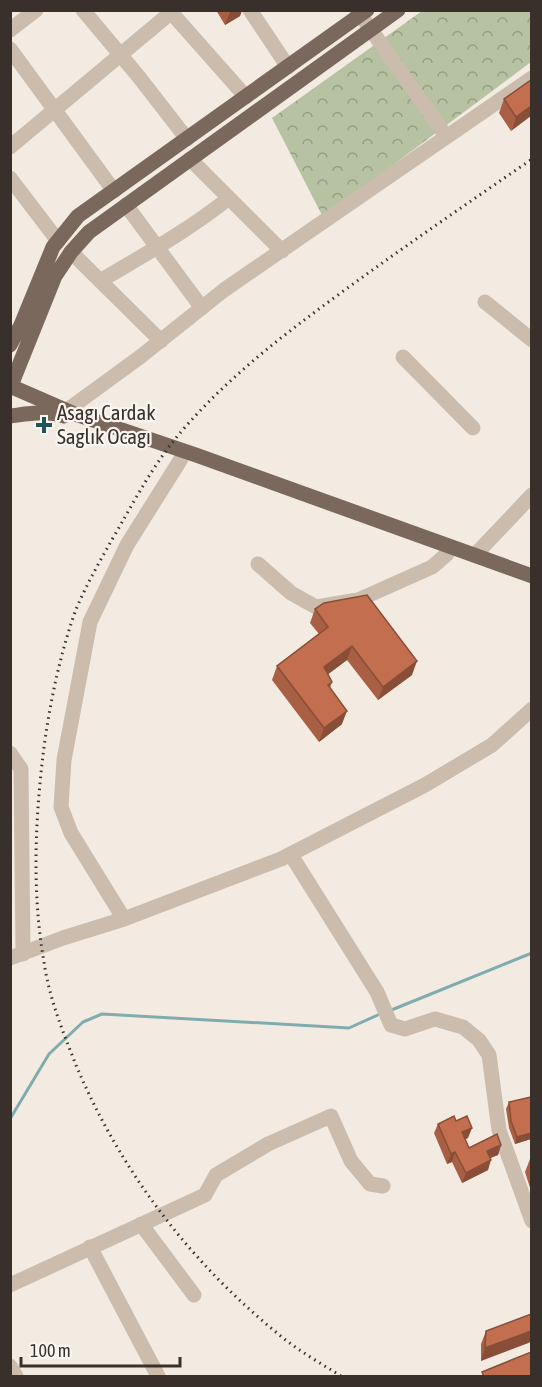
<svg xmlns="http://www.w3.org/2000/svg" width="542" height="1387" viewBox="0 0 542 1387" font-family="'Asap Condensed',sans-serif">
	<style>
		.forest { fill: url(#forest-crowns) }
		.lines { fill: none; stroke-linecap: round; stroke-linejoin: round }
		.stream { stroke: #80acb0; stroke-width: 3 }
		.minor { stroke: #cbbcad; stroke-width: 15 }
		.major { stroke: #7b685d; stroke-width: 15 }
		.rail { stroke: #3a302b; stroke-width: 3; stroke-dasharray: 1.5 4.5; stroke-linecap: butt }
		.wall { fill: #a85f44 }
		.shaded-wall { fill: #884e37 }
		.building { fill: #c36f4f; stroke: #884e37; stroke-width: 1.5 }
		.poi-dot { fill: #21555b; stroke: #faf5ee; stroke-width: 2 }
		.labels { text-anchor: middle; stroke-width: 4.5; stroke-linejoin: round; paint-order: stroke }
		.poi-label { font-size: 21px; fill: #3a302b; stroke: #faf5ee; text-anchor: start }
	</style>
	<defs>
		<pattern id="forest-crowns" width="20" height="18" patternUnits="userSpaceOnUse" patternTransform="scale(1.5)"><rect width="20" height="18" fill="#b6c2a1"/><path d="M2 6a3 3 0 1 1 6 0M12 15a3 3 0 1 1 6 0" fill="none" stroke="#959e83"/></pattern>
	</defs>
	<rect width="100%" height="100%" fill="#f3ebe1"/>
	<path class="forest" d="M422,11h109v51l-208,155 -51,-99z"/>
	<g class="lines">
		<path class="stream" d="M389,1011l143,-58
			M10,1119l39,-65 34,-32 19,-8 247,14 31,-14"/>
		<path class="minor" d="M83,10l56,67 48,62
			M169,10l77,87
			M250,10l38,57
			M357,10l89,126
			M10,30l26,-20
			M10,49l104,142
			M10,147l164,-137
			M190,159l92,92
			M10,178l48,63
			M126,205l76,103
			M71,252l90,89
			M100,281c44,-26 89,-51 129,-83
			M485,302l47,38
			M403,357l70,71
			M66,411l74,-54 84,-67 308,-212
			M475,555l57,-60
			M258,564l33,29 25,14 42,-7 74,-33 15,-13
			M10,753l11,16 2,185
			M291,855l86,137 14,33 14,4 30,-10 28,8 16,13 10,15 10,75 33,91
			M124,919l-53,-86 -10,-26 3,-47 26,-138 37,-77 54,-86
			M10,958l53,-20 61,-19 157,-60 144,-74 67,-40 40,-36
			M141,1224l53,71
			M90,1247l68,129
			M10,1285l195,-90 11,-20 52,-31 63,-28 20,45 19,23 13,2
			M10,1366l6,10"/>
		<path class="major" d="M10,345l11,-20 32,-78 25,-31 289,-206
			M10,386l62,27 124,42 336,121
			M10,388l45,-112 16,-24 18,-20 309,-222
			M10,416c17,-2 38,-6 54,0"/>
		<path class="rail" d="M341,1376c-21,-13 -44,-26 -64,-43 -88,-72 -157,-163 -201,-268 -13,-33 -27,-67 -32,-103 -12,-68 -9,-139 -1,-207 6,-48 16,-97 32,-143 12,-30 34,-67 50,-95 17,-30 33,-58 55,-84 49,-57 102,-97 162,-141 63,-46 126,-89 190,-133"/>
	</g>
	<path class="wall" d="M216,10h26l-2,6 -15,9z
		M531,80l-20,51 -12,-18 5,-14z
		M315,609l97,66 -34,25 -31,-40 -19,14 4,8 -2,6 12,36 -23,18 -47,-62 5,-14 42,-32 -9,-11z
		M509,1102l22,37 -16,5 -6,-16 -3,-19z
		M456,1121l12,17 -3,1 4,9 32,-3 -3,10 -8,3 -2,12 -26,13 -10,-21 -5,2 -13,-31 4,-9z
		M531,1158v33l-6,-19 5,-13z
		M531,1315l-50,46v-17l5,-13z"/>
	<path class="shaded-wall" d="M232,10h10l-2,6 -15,9 5,-13z
		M531,106v10l-20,15 5,-14z
		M352,646l-5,14 -28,21 5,-14z
		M417,661l-5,14 -34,25 5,-13z
		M347,711l-5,13 -23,18 5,-14z
		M472,1128l-4,10 -10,4 4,-10z
		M531,1133v6l-16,5 2,-7z
		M501,1145l-3,10 -15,6 4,-10z
		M455,1152l-3,10 -5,2 4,-10z
		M491,1160l-3,10 -26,13 4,-10z
		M531,1331v11l-50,19 4,-13z"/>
	<path class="building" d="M531,80v26l-15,11 -12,-18z
		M367,595l50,66 -34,26 -31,-41 -28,21 8,15 -4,3 19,26 -23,17 -47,-62 51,-39 -13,-18 9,-6z
		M531,1097v36l-14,4 -6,-16 -2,-19z
		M454,1116l2,5 11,-5 5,12 -10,4 7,16 28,-14 4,11 -14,6 4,9 -25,13 -11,-21 -4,2 -13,-30z
		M531,1314v17l-46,17 1,-17z
		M531,1352v23l-4,2h-43l-2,-5z"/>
	<path class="poi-dot" d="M41 416h6v6h6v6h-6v6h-6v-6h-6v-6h6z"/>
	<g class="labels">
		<g class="poi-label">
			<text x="57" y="420">Asagı Cardak<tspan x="57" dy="24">Saglık Ocagı</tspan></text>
		</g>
	</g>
	<rect width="542" height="1387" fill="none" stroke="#3a302b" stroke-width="24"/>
	<path d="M21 1357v9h159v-9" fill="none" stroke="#3a302b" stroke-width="3"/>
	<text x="30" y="1357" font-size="18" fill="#3a302b" stroke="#faf5ee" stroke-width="4.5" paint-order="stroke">100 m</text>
</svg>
